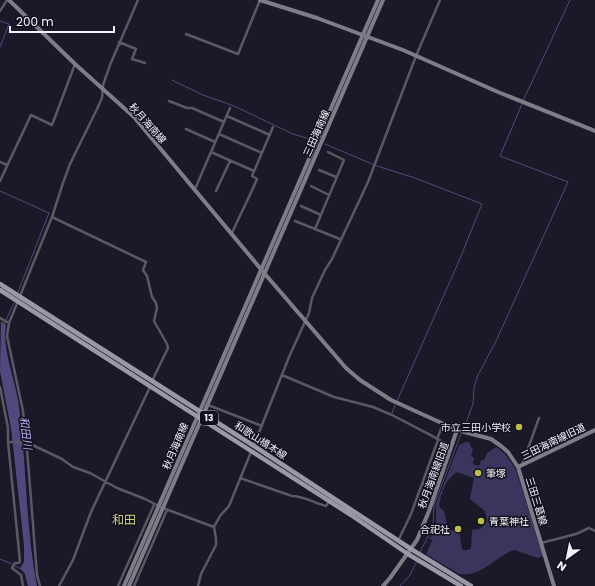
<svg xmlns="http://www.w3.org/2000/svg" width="595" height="586" viewBox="0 0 595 586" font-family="Poppins,'Noto Sans JP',sans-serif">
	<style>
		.green { fill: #3a355c; fill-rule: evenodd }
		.water { fill: #51497e }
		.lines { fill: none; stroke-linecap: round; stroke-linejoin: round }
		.stream { stroke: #51497e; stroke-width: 1 }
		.street { stroke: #5a5961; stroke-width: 2.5 }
		.secondary { stroke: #7d7d88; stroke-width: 4 }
		.primary { stroke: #9998a7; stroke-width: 4.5 }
		.poi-dot { fill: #bfbe41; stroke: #12101d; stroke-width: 1.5 }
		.labels { text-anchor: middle; stroke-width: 3; stroke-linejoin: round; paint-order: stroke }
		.shield { fill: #12101d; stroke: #b0aeb9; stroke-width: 1 }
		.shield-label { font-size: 9px; font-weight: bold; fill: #f3f2fc }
		.street-label { font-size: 10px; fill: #f3f2fc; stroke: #12101d }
		.poi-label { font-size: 10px; fill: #f3f2fc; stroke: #12101d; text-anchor: end }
		.water-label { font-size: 11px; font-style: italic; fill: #bcb5f7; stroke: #12101d }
		.quarter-label { font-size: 12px; fill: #cccd7f; stroke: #12101d }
	</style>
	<rect width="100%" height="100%" fill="#1b1927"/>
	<path class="green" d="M466,442h3l2,5 2,2 -2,7 3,2 -1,6 6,2 2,-6h3l3,-7 9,-6c8,4 15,15 20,23l27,86 -5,2 -24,-8c-18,6 -33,28 -55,24l-33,-20 7,-15 -2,-2 5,-13v-20l23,-59zM457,472l17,6 -4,21 15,12 2,9 -2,4 -5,5 -8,1 -1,18 -2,2h-5l-2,-1 -3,-18 -8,-1 -3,-2 -4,-17 -4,-3 -1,-3c2,-12 7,-26 18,-33z"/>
	<path class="water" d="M1,321l5,4c-4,23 8,52 12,75 9,62 7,125 19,186h-9l-3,-12 -5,-6 4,-6v-17l-13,-117 -11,-57z"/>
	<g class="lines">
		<path class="stream" d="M0,21l9,3 -9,23
			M172,80l31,15 31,11 59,28 20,6
			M523,101l47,-101
			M325,144l52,22 38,12 67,26 -23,57 -62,140
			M0,191l49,22 -31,79
			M4,324l10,-21
			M392,413l3,-8
			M401,419l35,18
			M463,431l10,-27 1,-16 3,-11 20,-38 71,-157 -68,-26 22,-52
			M429,537l4,3
			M420,552l13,-25 1,-22 27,-71
			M0,559l12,5
			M15,566l6,3
			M400,586l10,-11 7,-14"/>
		<path class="street" d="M0,11l7,-11
			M186,34l52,20 22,-54
			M119,42l17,7 -4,10 13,4
			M169,101l18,7h5l32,14
			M227,116l43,19
			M186,129l29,13
			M219,134l43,19
			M211,152l43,19
			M0,162l7,3
			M319,170l17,7
			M0,181l31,-66 21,10 23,-61
			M311,186l18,9
			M195,189l35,-81
			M216,191l14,-30
			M301,206l20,9
			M52,217l94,45 -3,8 4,6 5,21 4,6 1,5 -3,13 13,23 1,4 -16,33
			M295,221l45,18
			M315,229l29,-69 -16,-8
			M232,233c8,-18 17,-35 25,-54l-5,-3 21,-49
			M20,296l32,-79 11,-34 7,-19 27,-55 5,-11 1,-13 7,-20 28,-65
			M18,301l-9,22 -2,13 16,75 5,50 9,114 3,11
			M0,318l9,5
			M282,375l52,22 39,10 19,8 59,31
			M0,387l8,41v14h18l36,17 11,8 17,6 27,15 28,11 18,9 51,19
			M208,405l54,21
			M437,439l6,-15
			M8,442l12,119 -1,2h-4l-3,5 9,7 2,11
			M254,445l35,-88 20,-44 3,-15 13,-28 7,-11 36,-77 48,-126 24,-56
			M522,465l17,-47
			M240,478l52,18c11,0 23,7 34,10l4,-6
			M423,484l13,6
			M398,541l13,-27 27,-74
			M541,543l35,-9 13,-6 6,3
			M59,586l14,-26 18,-48 59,-125
			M118,586l36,-81
			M134,586l33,-76
			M198,586l3,-12 15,-29v-6l-2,-12 6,-11 9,-10 22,-54"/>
		<path class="secondary" d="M9,0l66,64 59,53 131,157 81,94 14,12 31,20 66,30 34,9 10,7 7,6 10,15 36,119
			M260,0l57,18 86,32 95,42 97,39
			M518,467l77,-37
			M124,586l254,-586
			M129,586l254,-586
			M383,586l7,-8 27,-38 12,-29 28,-81"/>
		<path class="primary" d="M0,284l254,162 157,103 60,37
			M0,290l351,225 57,39 53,32"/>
	</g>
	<g class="poi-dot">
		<circle cx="519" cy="427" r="4"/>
		<circle cx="478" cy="473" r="4"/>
		<circle cx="481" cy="521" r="4"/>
		<circle cx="458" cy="529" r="4"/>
	</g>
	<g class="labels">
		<rect class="shield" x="200" y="411" width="18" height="14" rx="3"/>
		<g class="shield-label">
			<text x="209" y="421">13</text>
		</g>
		<g class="street-label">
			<text transform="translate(148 123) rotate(48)" y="4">秋月海南線</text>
			<text transform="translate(316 133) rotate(-66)" y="4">三田海南線</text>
			<text transform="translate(261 440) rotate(33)" y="4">和歌山橋本線</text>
			<text transform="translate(553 441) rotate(-26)" y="4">三田海南線旧道</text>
			<text transform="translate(175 446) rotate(-67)" y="4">秋月海南線</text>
			<text transform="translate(433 475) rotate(-70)" y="4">秋月海南線旧道</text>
			<text transform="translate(537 501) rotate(73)" y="4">三田三葛線</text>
		</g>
		<g class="poi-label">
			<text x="511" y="431">市立三田小学校</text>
			<text x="486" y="477" text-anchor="start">筆塚</text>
			<text x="489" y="525" text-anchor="start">青葉神社</text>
			<text x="450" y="533">合祀社</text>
		</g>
		<g class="water-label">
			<text transform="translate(26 433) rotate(83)" y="4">和田川</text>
		</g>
		<g class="quarter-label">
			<text x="124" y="524">和田</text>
		</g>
	</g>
	<g transform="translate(567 558) rotate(213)" stroke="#12101d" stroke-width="3" paint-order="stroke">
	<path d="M0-3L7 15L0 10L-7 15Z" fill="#f3f2fc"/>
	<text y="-6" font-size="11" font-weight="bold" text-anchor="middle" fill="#f3f2fc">N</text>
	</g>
	<path d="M10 26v6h104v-6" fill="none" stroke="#f3f2fc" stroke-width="2"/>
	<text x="16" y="26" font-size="12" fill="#f3f2fc" stroke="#12101d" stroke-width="3" paint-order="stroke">200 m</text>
</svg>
